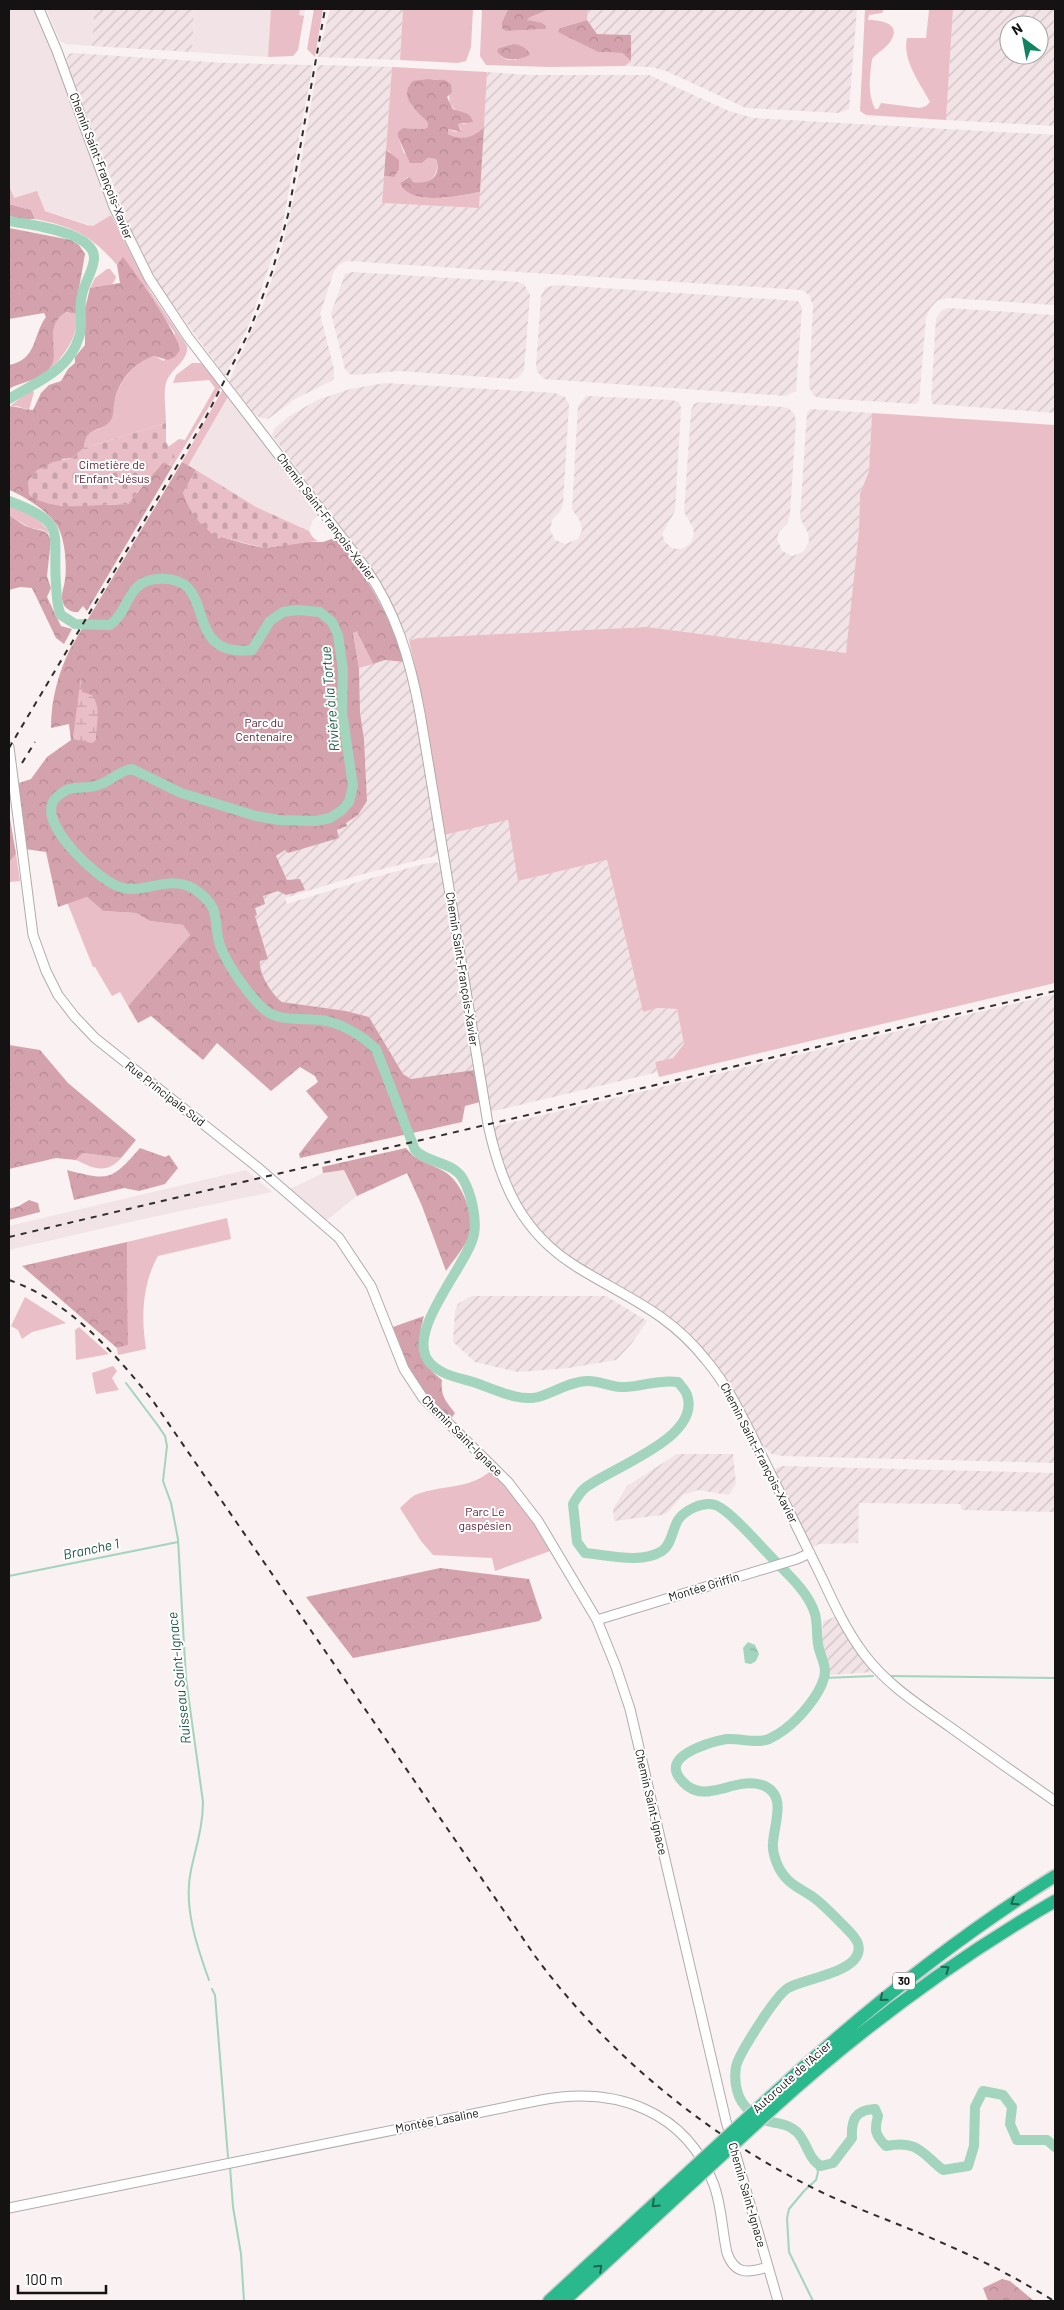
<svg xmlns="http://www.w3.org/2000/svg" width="1064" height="2310" viewBox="0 0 1064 2310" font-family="Barlow,sans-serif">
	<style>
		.built { fill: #f2e3e6 }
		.industrial { fill: url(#industrial-furrows); fill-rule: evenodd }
		.green { fill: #eabec7; fill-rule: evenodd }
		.forest { fill: url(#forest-crowns) }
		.wetland { fill: url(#wetland-marsh) }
		.cemetery { fill: url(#cemetery-stones) }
		.water { fill: url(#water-ripples) }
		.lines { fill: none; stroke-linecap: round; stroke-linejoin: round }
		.stream { stroke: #a2d4be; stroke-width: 2 }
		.river { stroke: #a2d4be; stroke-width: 10 }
		.minor-casing { stroke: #b2abad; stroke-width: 11 }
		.highway-casing { stroke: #d0d0d0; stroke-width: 15 }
		.minor { stroke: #fff; stroke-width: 9 }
		.highway { stroke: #2ab98d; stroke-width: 12 }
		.rail { stroke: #302d2d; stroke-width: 2; stroke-dasharray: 6 6; stroke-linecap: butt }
		.highway-bridge-casing { stroke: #d0d0d0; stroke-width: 15; stroke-linecap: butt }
		.highway-bridge { stroke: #2ab98d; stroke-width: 12 }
		.oneway { stroke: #1f6650 }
		.labels { text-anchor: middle; stroke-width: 4; stroke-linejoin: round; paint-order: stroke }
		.shield { fill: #fff; stroke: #5a5959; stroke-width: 1 }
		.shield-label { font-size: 11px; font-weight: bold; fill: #141212 }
		.street-label { font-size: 12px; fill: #141212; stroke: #fff }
		.park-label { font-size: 12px; fill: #5a1d2f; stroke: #fff }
		.water-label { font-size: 14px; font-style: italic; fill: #1d5b45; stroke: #fff }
	</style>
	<defs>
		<pattern id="industrial-furrows" width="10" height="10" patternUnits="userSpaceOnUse" patternTransform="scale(1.25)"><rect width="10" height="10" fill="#f2e3e6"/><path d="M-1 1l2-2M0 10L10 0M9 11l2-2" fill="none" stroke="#cfc2c4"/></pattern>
		<pattern id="forest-crowns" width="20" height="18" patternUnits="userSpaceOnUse" patternTransform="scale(1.25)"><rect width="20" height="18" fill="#d4a2ac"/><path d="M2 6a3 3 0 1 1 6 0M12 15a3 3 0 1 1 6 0" fill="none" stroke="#b58a93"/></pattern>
		<pattern id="wetland-marsh" width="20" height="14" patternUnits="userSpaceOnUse" patternTransform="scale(1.25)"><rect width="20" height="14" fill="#eabec7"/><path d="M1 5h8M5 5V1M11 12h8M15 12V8" fill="none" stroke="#c8a2aa"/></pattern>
		<pattern id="cemetery-stones" width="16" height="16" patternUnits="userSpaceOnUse" patternTransform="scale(1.25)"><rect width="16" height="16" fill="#eabec7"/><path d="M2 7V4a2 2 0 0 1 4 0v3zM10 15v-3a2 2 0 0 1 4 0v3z" fill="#c8a2aa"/></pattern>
		<pattern id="water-ripples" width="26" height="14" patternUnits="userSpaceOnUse" patternTransform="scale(1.25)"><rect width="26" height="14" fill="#a2d4be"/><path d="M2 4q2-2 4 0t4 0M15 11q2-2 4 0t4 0" fill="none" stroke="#8bb5a2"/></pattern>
	</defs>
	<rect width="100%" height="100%" fill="#f9f1f2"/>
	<path class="built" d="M9,9h25l26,64 51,142 -18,11 -48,-15 -31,-13 -5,-9z
		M46,9h48l-2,37 -26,-2 -6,-3z
		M194,9h111l-1,7 -33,-2 -3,43 -76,-5z
		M229,395l91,120 -7,5 -4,11 -53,-24 -68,-41z
		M246,1170l26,22 -124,26 -139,32v-24z
		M344,1170l13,26 -30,24 -37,-31 33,-16z"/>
	<path class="industrial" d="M94,9h100l-2,43 -100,-6z
		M330,9h73l-3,51 -82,-3z
		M588,9h269l-8,100 -11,4 -92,-5 -80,-37 -15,-4 -26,-1 6,-5v-26l-34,-1 -10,-14z
		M953,9h102v117l-109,-6zM1009,25h30v30h-30z
		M73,53l152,10 88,2 -32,167 -32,92 -24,52 -66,-91 -29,-57 -64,-168 3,-6z
		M318,65l74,2 -10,136 97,5 8,-136 43,3h119l80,36 24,7 302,17v170l-107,-7 -10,2 -7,7 -5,10 -7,85 -3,2 -96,-6 -6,-2 -5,-9 4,-82 -4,-10 -7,-5 -455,-29 -7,3 -6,7 -14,43 14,55v9l-3,3 -36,18 -27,20 -7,-1 -7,-4 -25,-33 35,-78 17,-51 17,-73z
		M352,272l167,10 5,2 6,11 -6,76 -6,7 -5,1 -114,-8 -43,4 -7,-1 -4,-5 -14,-56 13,-36 1,-3z
		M558,285l240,16 4,6 -6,84 -10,5 -242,-17 -7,-8 -1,-6 5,-69 5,-9z
		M948,308l107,7v98l-122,-9 -2,-4 5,-82 6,-8z
		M385,383l170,10 10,4 4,7 -6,101 -3,7 -8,8 -2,10 5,10 10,4 13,-5 4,-9 -2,-9 -8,-12 6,-103 8,-10 86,4 7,2 2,6 -6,103 -13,23 3,8 7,6 5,1h5l8,-5 4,-9 -1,-7 -9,-16 7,-102 3,-6 5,-2 83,5 6,1 6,5 2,8 -6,93 -2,9 -9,9 -2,6 5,13 10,5 11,-4 6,-10 -1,-9 -8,-15 7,-106 4,-3 61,4 -3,58 -9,23 -1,36 -12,123 -200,-26 -229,11 -9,3 -34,-68 -103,-138 3,-7 13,-11 29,-17 33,-11z
		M385,660l19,2 5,16 29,174 -3,4 -72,18 -78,24 2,6 77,-24 56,-15 16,-3 5,3 33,205 -63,9 -8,-5 -34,-57 -23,-6 -64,-9 -7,-4 -16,-31 1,-6 8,-3 -13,-42v-8l8,-12 15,-5 9,-11 -11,-23 9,-7 54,-12 -2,-8 9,-4v-3l12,-8 9,-14 -3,-62 -4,-27 -1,-44z
		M508,820l11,61 88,-21 36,152 15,-4 19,1 7,35 -11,14 -18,4 3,10 -168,40 -46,-277z
		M1055,994v469l-272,-7 -11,-2 -13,-12 -80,-115 -33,-26 -61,-33 -35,-25 -21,-26 -22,-36 -15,-54z
		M471,1296h135l41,25 -15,22 -16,17 -47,8 -51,4 -43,-10 -22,-20 2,-31 3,-7z
		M677,1454h56l3,30 -7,11 -31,-5 -15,5 -15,17 -6,3 -48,6 -1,-12 14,-23z
		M782,1466l273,7v39l-93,-2 -2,-6 -101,-1 -1,40 -39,1 -8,4 -36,-73 1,-7z
		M835,1617l21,33 17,22 -43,3 -3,-19 -5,-12 1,-23z"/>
	<path class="green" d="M271,9h29l-1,6 5,1 -6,34 -5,6 -25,1z
		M314,9h9l-8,48 -8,-8z
		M403,9h70l-2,38 -5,14 -8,2 -58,-3z
		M482,9h26l-6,13 4,9 40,-2 -19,-9c11,-17 43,-11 61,-11l-1,11 -27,8 -1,4 39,20 24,1 9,8 -6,5 -74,1 -65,-2 -6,-9zM513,44l4,16h-9l-7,-4 -2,-8z
		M865,9h19l-2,4 -13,2 -1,5c12,0 35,3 22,22 -4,6 -13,11 -18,17 -2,17 -5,34 3,50h3l3,-6 39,5 6,-2 4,-4c-10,-19 -28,-42 -23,-64h19l3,-28 -26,-1h50l-7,111 -80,-5 -6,-4z
		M392,67l95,5 -3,55c-11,12 -22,14 -36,7v-5l8,3 5,-2 -3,-6h8c-11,-20 -21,-14 -15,-40 -11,-7 -32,-7 -42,2l2,19 17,18v4l-4,2 -21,-1 -5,9 6,16 18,10 6,-5 8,1c6,18 -13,33 -28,18l-8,6c9,24 60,13 80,9l-1,16 -97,-5 2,-27 10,1 -4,-25 -4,-2z
		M10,188l4,10 23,-7 8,20 42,14 6,1 18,-11 39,76 37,55c2,15 -17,23 -21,37 -3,12 0,28 0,40l-82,25c2,-24 14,-12 24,-26 4,-6 4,-10 6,-18 4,-22 19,-41 40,-48l10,5 11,-28c-19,-24 -32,-52 -52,-75l-6,7c-26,-30 -43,-38 -82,-46l-4,-9 -22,-6z
		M107,269h3l6,8c-3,12 -15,10 -26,11l5,-10z
		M65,312l12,2c1,24 -12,40 -28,57 10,-19 -5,-46 16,-59z
		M192,363h9l20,24 -49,80 -3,-2 6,-8 -7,-10 11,-8 6,1 30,-52 -6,-8 -36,3 3,-8z
		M31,389l3,3 -5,18 -12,-4 -8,1z
		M223,389l6,6 -41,71 -6,-4z
		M872,413l183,12v558l-396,94 -4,-15 18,-4 11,-14 -7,-35 -19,-1 -15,4 -36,-152 -89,21 -10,-61 -64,15 -20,-129 -15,-65 9,-3 229,-11 199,26 13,-123 1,-36 9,-23z
		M9,505c12,4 37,16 40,29l-6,-4 -13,-2 -21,-13z
		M357,630l16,34 -14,4 -6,-35z
		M16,854l4,27 -11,1v-20z
		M87,897l16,14 33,2 14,8 33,4 7,10 -62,71 -8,-14 -8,4 -17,-29h-2l-26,-65z
		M83,1153l38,5c-15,17 -28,10 -45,2z
		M227,1218l4,21 -73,17c-16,28 -17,62 -12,93l-28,6 -1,-7 11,-3 -1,-103z
		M25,1297l41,26 -34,9 -10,7 -4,-9 -7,-4z
		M79,1327l30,27 -33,6 -1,-30z
		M113,1366l4,5 -5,7 7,12 -23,4 -4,-21z
		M492,1470l20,21 41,59 -58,21 -3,-13 -59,-3 -12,-14 -21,-33c4,-4 10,-10 15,-13 27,-11 52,-4 77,-25z"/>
	<path class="forest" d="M508,9h41l-19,8 -3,3 15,3 4,3v3l-40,2 -4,-3v-6z
		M587,20l10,14 34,1v26l-9,-8 -24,-1 -40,-20 2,-4z
		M513,44c7,1 13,3 17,10l-2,2c-11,4 -23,7 -31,-5l2,-3z
		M427,79l18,1 6,4 1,8 -5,5 6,12c9,4 17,2 20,13l-15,2 3,8 -13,-3v5c14,7 25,4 36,-7l-4,65c-21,4 -71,15 -80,-9l9,-6 5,5c16,3 28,-6 22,-23l-8,-1 -6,5h-12l-12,-26v-5l5,-4 21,1 4,-2v-4c-11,-12 -31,-26 -15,-42z
		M386,150l13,10v9l-5,8 -10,-1z
		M9,204l22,6 4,9h-16l-10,-3z
		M9,228l62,12 8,5 6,9 -7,40 -1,20 -11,-2c-24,14 -5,42 -16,56 -8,12 -30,14 -41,21v-24c29,-6 23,-29 37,-48l-2,-4 -35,6z
		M123,257c12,14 56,79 57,93l-5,7 -7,3 -14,-4c-21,7 -37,26 -40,49 -1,5 0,9 -3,15 -11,15 -25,4 -27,28l-12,10 -10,1 -2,47 68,-2 35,-42 9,5 -85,144 -4,-5 -5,6c-5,1 -13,-3 -15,-9 -3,-8 1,-15 2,-23 2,-15 0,-40 -7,-53 -7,-14 -35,-32 -49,-37v-83c9,-1 15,3 24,3l8,-17 8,-8 12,-4 7,-12 7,-6v-6l10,-12v-36l5,-21 30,-5 -3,-18z
		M182,462l14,8 -13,23 39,44 24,7 18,4 42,-6h17l14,-5c29,39 53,78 67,125l-19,-2 -12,4 -16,-33 -4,2 6,35 1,44 4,27 3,62 -9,14 -12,8 1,3 -10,4 2,8 -51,15 -3,-3 -9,6 11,24 13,-1 5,11 -19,5 -8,-4 -15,5 2,8 -10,4 2,7 -2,1 13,43 -8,2c-2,11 13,35 22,41l64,9 23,6 34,57 8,5 63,-9 6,32 -15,4 -3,16 -162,36 -1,-4 29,-37 -22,-26 12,-9 -3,-6 -15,-9 -29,24 -54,-48 -14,17 -52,-44 -13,7 -10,-17 62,-71 -7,-10 -33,-4 -14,-8 -33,-2 -16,-14 -29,10 -12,-55 -21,-3 -9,-65 15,-5 16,-22 24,-17 -2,-16 -18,4c0,-28 7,-54 19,-79z
		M9,515c7,4 14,11 22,13 9,3 16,1 20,12l-4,36 4,12 -4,9 14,29 11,3 -8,15 -8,-6 -24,-50 -12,-1 -11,3z
		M9,813l7,41 -7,8z
		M9,1045l31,5 28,33 68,57 -15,18 -38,-5 -7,7 -20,-2 -47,11z
		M140,1148l25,9 4,-2 9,13 -13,16 -26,7 -15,-3 -50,12 -7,-30c42,11 44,11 73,-22z
		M406,1148c10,14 25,15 39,24 18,11 31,46 23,66 -5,12 -15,22 -22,33l-24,-65 -15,-33 -50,23 -13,-26 -21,3 -1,-6z
		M29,1200l9,3 2,9 -31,8v-11l10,-3z
		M127,1242l1,103 -11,3 -95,-82z
		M424,1316c-8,26 -6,47 18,64 -2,15 4,22 13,33l-5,7 -24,-25 -15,-21 -18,-47z
		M440,1568l89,11 13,39 -3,3 -186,37 -47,-61z
		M1002,2279l8,2 24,20h-46l-5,-13z"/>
	<path class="wetland" d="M81,676l1,16 10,3c10,14 4,29 4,45l-4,3 -16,-3 -3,-2z"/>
	<path class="cemetery" d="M166,423v19l9,15 -6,8 -6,-3 -35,42c-32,-1 -72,10 -99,-9l-1,-14 9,-11 16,-8 19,-4 12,-10z
		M196,470l60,37 53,24 4,7 5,3 -54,7 -42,-11 -4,2c-18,-16 -27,-22 -35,-46z"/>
	<path class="water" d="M748,1642l7,3 4,9 -3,7 -5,3 -6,-1 -2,-15z"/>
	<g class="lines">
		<path class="stream" d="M126,1383l33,44 6,9 2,10 -4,35 8,22 7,36 8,140 17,123c0,24 -7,45 -12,68 -8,36 6,77 18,110
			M9,1576l169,-34
			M888,1676l167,2
			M824,1678l49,-2
			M212,1989l3,6 13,162
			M230,2167l3,40 8,47 3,47
			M813,2301l-24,-49 -2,-34 2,-9 15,-18 12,-11 2,-8 -3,-10"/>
		<path class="river" d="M9,221c19,3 87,11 85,38 -1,13 -10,24 -12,36 -4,14 2,29 -3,42 -10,34 -43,45 -70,62
			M9,501c60,23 43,29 47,83 1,12 0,20 5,31l14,9 35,1c20,-14 16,-44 47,-46 65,-6 21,80 95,71l18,-29 13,-9 14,-2 23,2 12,10 6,13 5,35 -1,41 11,75 -4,16 -8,9 -11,7 -14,3 -37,-1 -23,-4 -75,-23 -49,-24c-12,1 -22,13 -34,16 -9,4 -20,1 -29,4 -6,2 -15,9 -17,15 -8,25 44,73 65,82 25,11 50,-13 77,3 31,20 17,34 27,59 8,19 28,48 44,62 15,13 43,7 62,11 17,4 37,16 49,28l39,101c13,14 38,11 48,29 8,14 14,39 11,55 -5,30 -73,101 -43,130 12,12 30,14 45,19 18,6 43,19 62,14 17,-5 33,-16 50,-16 13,0 25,7 38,6 18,-1 34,-8 52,-5 3,4 8,9 9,13 15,43 -77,73 -102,93 -5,4 -9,11 -12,16l4,38 8,11c23,2 57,11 77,-2 10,-7 10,-21 16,-31 7,-10 25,-19 37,-15 15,4 51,48 65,61 13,13 30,30 35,48 3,11 1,24 4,35 3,10 8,19 5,29 -5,18 -25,41 -40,52 -4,3 -11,7 -15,9 -13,5 -29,-1 -42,0 -13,2 -48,12 -51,27 -1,6 2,11 7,16 22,24 51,-6 79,3 26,9 12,38 11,58 -1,8 2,16 5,23 8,17 20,21 35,31 11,8 21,19 30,28 6,6 13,12 15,19 8,28 -54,34 -70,44 -12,7 -50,67 -52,79 -2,11 0,26 6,35 19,29 38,14 55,30 10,10 11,27 24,34l12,-3 19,-25c-1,-18 3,-28 23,-29l3,7c-4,14 -3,19 8,30 31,-6 35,6 57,24l25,-4 6,-20 1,-39 8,-16 20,4 9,12 -2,17 7,16h30l8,7"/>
		<g class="minor-casing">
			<path id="minor" d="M39,9l18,42 57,156 35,71 39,59 176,229c32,45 46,93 56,147l68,411c13,61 34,109 89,143 50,31 91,45 129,93 22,26 36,56 51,86 22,44 43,88 65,132 12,26 24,52 42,76 23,31 55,51 86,73 35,25 70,50 105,74
				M9,747l24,188 13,36 12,24 17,22 20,21 161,128 83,72 32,48 33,83 19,29 85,84 30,39 59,99 19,47 14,42 96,412 52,180
				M597,1620l200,-61 13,-6
				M9,2208l532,-108c74,-14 145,10 173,85 8,22 8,46 13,68 8,22 21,20 41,14"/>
		</g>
		<g class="highway-casing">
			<path id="highway" d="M765,2102c91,-84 185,-161 290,-226
				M772,2109c87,-79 181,-149 283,-208
				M549,2301l141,-130
				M564,2301l133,-123"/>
		</g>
		<use href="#minor" class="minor"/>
		<use href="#highway" class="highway"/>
		<path class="rail" d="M9,748l196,-329 44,-87 23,-60 16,-57 37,-206
			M22,763l13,-21
			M9,1237l1046,-246
			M9,1280c60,21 105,72 144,121l382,555c72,98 171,179 280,233 43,21 88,36 132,56 37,16 73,35 107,56"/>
		<g class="highway-bridge-casing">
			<path id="highway-bridge" d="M690,2171l75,-69
				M697,2178l75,-69"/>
		</g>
		<use href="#highway-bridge" class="highway-bridge"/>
	</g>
	<defs><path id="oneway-chevron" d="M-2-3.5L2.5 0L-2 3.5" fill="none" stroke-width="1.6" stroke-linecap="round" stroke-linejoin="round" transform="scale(1.25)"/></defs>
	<g class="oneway">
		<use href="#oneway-chevron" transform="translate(1014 1902) rotate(147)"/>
		<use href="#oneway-chevron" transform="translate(946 1969) rotate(-35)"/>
		<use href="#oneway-chevron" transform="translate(883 1998) rotate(141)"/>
		<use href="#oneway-chevron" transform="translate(655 2204) rotate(137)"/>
		<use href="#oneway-chevron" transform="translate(599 2268) rotate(-43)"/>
	</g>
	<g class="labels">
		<rect class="shield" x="893" y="1972.5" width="22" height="17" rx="4"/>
		<g class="shield-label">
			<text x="904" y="1985">30</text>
		</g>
		<g class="street-label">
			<text transform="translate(101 166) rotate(69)" y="4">Chemin Saint-François-Xavier</text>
			<text transform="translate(326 517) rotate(53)" y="4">Chemin Saint-François-Xavier</text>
			<text transform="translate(462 969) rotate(81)" y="4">Chemin Saint-François-Xavier</text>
			<text transform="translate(165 1094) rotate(38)" y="4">Rue Principale Sud</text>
			<text transform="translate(462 1436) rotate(45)" y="4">Chemin Saint-Ignace</text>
			<text transform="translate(759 1453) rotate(63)" y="4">Chemin Saint-François-Xavier</text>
			<text transform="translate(704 1587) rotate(-17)" y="4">Montée Griffin</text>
			<text transform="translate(651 1802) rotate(77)" y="4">Chemin Saint-Ignace</text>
			<text transform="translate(792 2077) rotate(-42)" y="4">Autoroute de l'Acier</text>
			<text transform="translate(437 2121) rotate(-11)" y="4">Montée Lasaline</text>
			<text transform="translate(747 2195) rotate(74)" y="4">Chemin Saint-Ignace</text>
		</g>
		<g class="park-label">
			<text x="112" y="469">Cimetière de<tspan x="112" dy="14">l'Enfant-Jésus</tspan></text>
			<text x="264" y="727">Parc du<tspan x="264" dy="14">Centenaire</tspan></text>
			<text x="485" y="1516">Parc Le<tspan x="485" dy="14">gaspésien</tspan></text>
		</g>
		<g class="water-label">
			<text transform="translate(330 699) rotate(-95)" y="5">Rivière à la Tortue</text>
			<text transform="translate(91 1549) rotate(-12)" y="5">Branche 1</text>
			<text transform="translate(179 1678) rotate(-96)" y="5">Ruisseau Saint-Ignace</text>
		</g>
	</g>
	<rect width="1064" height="2310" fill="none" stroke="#141212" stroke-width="20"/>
	<g transform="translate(1024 40) rotate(328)"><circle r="24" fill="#ffffff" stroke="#a1a0a0"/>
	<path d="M0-4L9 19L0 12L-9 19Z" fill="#108361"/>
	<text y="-8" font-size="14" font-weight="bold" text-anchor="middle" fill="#141212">N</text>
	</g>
	<path d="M18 2285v8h88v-8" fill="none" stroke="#141212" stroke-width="2.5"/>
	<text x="25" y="2285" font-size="15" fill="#141212" stroke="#ffffff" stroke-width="4" paint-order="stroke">100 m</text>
</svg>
